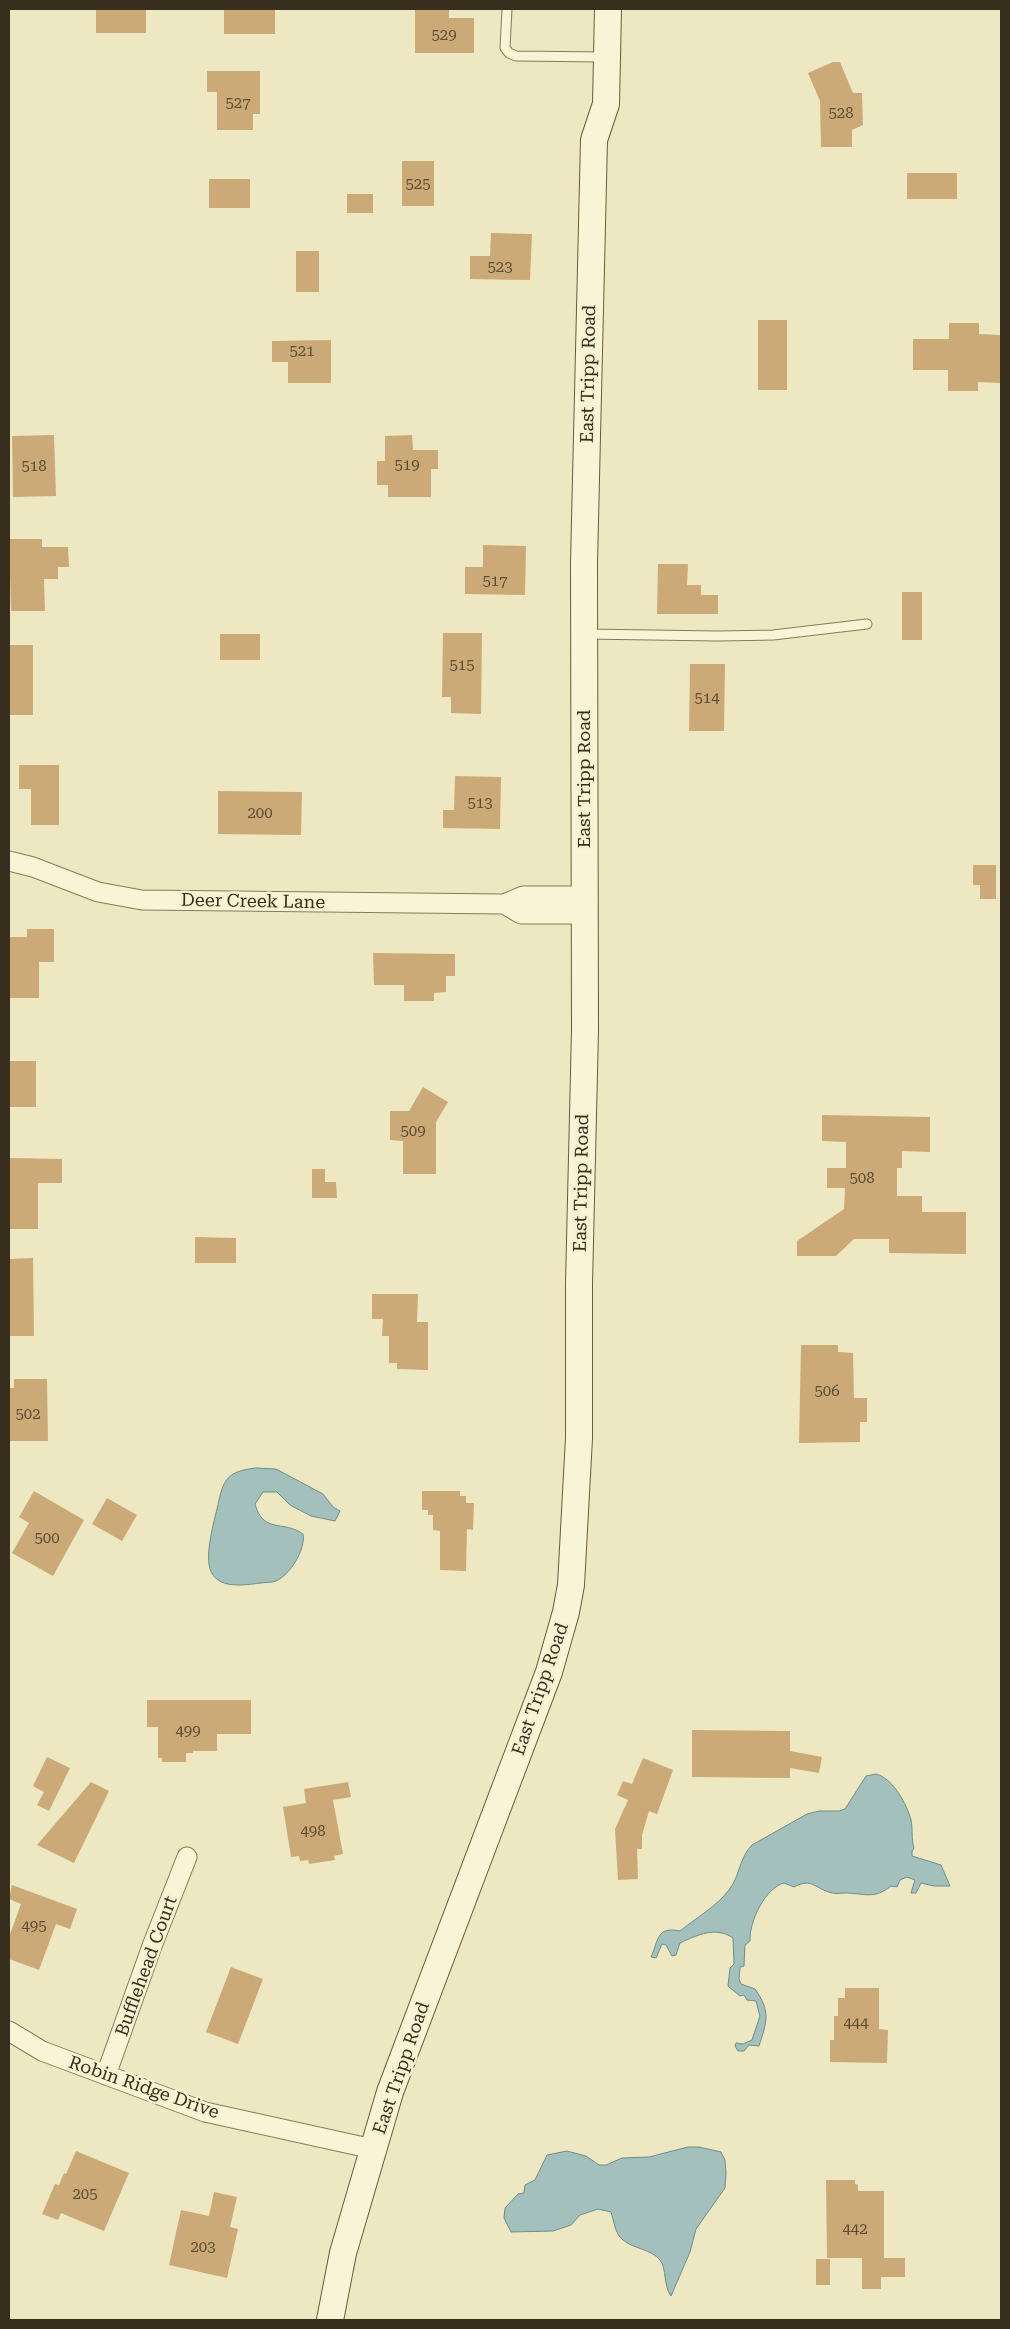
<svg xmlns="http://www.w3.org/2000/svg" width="1010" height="2329" viewBox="0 0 1010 2329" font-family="'Roboto Serif',serif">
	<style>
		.water { fill: #a4c0bd; stroke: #6b8e8b }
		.building { fill: #cbaa77 }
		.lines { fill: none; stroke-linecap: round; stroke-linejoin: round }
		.lane-casing { stroke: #877a59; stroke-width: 11 }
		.street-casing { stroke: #877a59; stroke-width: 21 }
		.secondary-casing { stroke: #695b3c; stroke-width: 28 }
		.lane { stroke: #f8f4d5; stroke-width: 9 }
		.street { stroke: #f8f4d5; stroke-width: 19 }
		.secondary { stroke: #f8f4d5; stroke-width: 26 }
		.labels { text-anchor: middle; stroke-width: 5; stroke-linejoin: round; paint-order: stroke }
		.number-label { font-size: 15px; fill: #5c4d34 }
		.street-label { font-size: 18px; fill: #372e1d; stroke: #f5f1d1 }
	</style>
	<rect width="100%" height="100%" fill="#ede8c1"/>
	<path class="water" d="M256,1468l20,1 47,25 10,13 7,4 -5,10 -24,-5 -21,-11 -13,-13h-14l-8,12c8,30 29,16 48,30 3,15 -13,41 -27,47 -4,2 -11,1 -15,2 -17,2 -44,7 -51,-14 -5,-15 4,-48 8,-64 5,-26 10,-34 38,-37z
		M876,1774c17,4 31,31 35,46 2,10 0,18 3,28l-2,3v5l29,9 9,21h-16l-13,-3 -5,10h-5l4,-13 -8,-3 -7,3 -3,7 -6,-1c-17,14 -27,7 -47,7 -4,0 -8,1 -12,0 -17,-4 -20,-16 -38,-6l-10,-4c-19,5 -35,39 -34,58l-5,4 -1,21 -4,1 -1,12 2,5 14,5c16,23 12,32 4,57l-10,-1 -5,6h-6l-3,-5 1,-3 7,1 9,-4 8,-24 -4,-15 -9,-1 -3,-5 -4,1 -12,-10 2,-18 4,-4 -1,-26c-17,-12 -36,-3 -53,5l-4,12 -4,1 -6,-11 -4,-1 -6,14 -5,-1c8,-17 5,-31 29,-26 16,-13 37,-25 49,-41 11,-14 10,-32 23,-45l55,-31 12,-3h20l6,-2 21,-33z
		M688,2147h11l22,5 4,8 1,13 -1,15 -29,41 -6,23 -19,44c-8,-11 -4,-27 -11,-36 -9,-11 -26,-11 -37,-20 -8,-6 -9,-19 -12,-28l-13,-3 -18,6 -9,10 -18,6 -42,1 -7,-14 1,-10 13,-14 6,-1 1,-8 10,-5 12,-25 20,-4 19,5 13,9h7l16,-7 27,-1z"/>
	<path class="building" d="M96,9h50v24h-50z
		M415,9h34v9h25v35h-59z
		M224,10h51v24h-51z
		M833,62h7l13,31h9l1,32 -11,5v17h-31l-1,-46 -12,-28z
		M207,71h53v43h-7v16h-36v-38h-10z
		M402,161h32v45h-32z
		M907,173h50v26h-50z
		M209,179h41v29h-41z
		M347,194h26v19h-26z
		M491,233l41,1 -2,46 -60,-1v-23h20z
		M296,251h23v41h-23z
		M758,320h29v70h-29z
		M949,323h30v11l22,1v48l-23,-1v9h-30v-21h-35v-31h36z
		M331,340v43h-43v-21h-16v-21z
		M54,435l2,61 -43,1 -1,-61z
		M412,435l1,15h25v19h-7v28h-43v-12h-11v-24h8v-25z
		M9,539h33v8h26l1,20h-11v12h-14l1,32h-34z
		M483,545l43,1 -1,49 -60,-1v-27h18z
		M658,564h30l-1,21h14v10h17v19h-61z
		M902,592h20v48h-20z
		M443,633h39l-1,81 -30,-1v-16h-9z
		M220,634h40v26h-40z
		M9,645h24v70h-24z
		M690,664h35l-1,67h-35z
		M19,765h40v60h-28v-36h-12z
		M455,776l46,1 -1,52 -57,-1v-18h11z
		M218,791l84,1 -1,43 -83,-1z
		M973,865h23v34h-16v-14h-7z
		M27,929h27v33h-15v36h-30v-61h18z
		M373,953l82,1v22h-9v16l-12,1v8h-30v-16h-30z
		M9,1061h27v46h-27z
		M423,1087l25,15 -12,20v52h-33v-33l-13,-1v-29h19z
		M822,1115l108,2v35l-28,-1v17h-5v28h25v16h44v42l-77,-1v-14h-35l-18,17h-39v-15l47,-32 1,-21h-18v-20h19v-26l-24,-1z
		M9,1158l53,1v24h-24v46h-29z
		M312,1169h13v13h11l1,16h-25z
		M195,1237l41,1v25h-41z
		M33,1258l1,78h-25v-77z
		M372,1294h46l-1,28h11v48l-31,-1v-6h-8v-27h-7l1,-17h-11z
		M801,1345h37v7l15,1 1,45h13v24h-7v20l-61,1z
		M14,1379h33l1,62h-39v-53h5z
		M34,1491l50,29 -31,56 -41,-23 17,-30 -10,-6z
		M422,1491h38v5h6v7h8l-1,27 -6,-1 -1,42 -26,-1v-39l-7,-1v-15h-5v-5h-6z
		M107,1498l30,17 -15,26 -30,-17z
		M147,1700h104v34h-34v17h-24v2h-7v9h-24v-4h-4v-31h-11z
		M692,1730l98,1v20l32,6 -3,16 -29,-5v10l-98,-1z
		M47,1757l23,11 -21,43 -12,-6 7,-13 -11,-6z
		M643,1758l30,12 -16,44 -8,-3 -7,24v14h-5l1,30 -20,1 -3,-51 13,-29 -11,-5 6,-14 9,3z
		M91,1782l18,9 -35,72 -37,-18z
		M348,1782l3,15 -18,3 10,54 -9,2 1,4 -26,4 -1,-4 -8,1 -1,-5 -8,1 -8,-50 23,-4 -2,-14z
		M12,1885l65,24 -7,20 -14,-5 -17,46 -30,-11v-22l12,-33 -12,-5z
		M231,1967l32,12 -25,65 -32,-12z
		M845,1988h34v41l9,1 -1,33 -57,-1v-22h4v-24h4v-18h7z
		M76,2151l53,22 -25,58 -43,-18 -3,7 -16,-6 13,-30 4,1 5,-12 2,1z
		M826,2180h29v4l3,1v6h26v67h21v19h-24v12h-19v-31h-35z
		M214,2192l23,5 -7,30 8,2 -11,49 -58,-13 12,-55 28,6z
		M816,2259h14v26h-14z"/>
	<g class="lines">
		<g class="lane-casing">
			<path id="lane" d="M507,9l-2,39 4,5 7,3 89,1
				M585,634l132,2 56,-1 94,-11"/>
		</g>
		<g class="street-casing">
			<path id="street" d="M9,861l24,6 65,25 44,8 362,4 19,-8h62
				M504,904l17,10h64
				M9,2031l33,20 163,61 168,37
				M106,2075l46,-129 35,-89"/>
		</g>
		<g class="secondary-casing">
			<path id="secondary" d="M330,2320l13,-67 47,-161 159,-420 17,-60 5,-27 8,-147v-154l6,-254 -1,-467 10,-423 12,-36 2,-95"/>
		</g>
		<use href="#lane" class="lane"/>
		<use href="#street" class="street"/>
		<use href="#secondary" class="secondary"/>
	</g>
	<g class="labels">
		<g class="number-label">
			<text x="444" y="40">529</text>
			<text x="238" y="108">527</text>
			<text x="841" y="118">528</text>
			<text x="418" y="189">525</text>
			<text x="500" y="272">523</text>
			<text x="302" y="356">521</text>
			<text x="407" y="470">519</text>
			<text x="34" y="471">518</text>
			<text x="495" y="586">517</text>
			<text x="462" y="670">515</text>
			<text x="707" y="703">514</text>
			<text x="480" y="808">513</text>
			<text x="260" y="818">200</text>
			<text x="413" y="1136">509</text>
			<text x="862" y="1183">508</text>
			<text x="827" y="1396">506</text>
			<text x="28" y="1419">502</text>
			<text x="47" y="1543">500</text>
			<text x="188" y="1736">499</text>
			<text x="313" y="1836">498</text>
			<text x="34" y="1931">495</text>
			<text x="856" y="2028">444</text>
			<text x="85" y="2199">205</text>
			<text x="855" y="2234">442</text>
			<text x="203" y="2252">203</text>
		</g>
		<g class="street-label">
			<text transform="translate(588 374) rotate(-89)" y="6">East Tripp Road</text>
			<text transform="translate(584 779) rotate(-90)" y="6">East Tripp Road</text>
			<text transform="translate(253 901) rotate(1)" y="6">Deer Creek Lane</text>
			<text transform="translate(581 1183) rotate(-89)" y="6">East Tripp Road</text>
			<text transform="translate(540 1689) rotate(-71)" y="6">East Tripp Road</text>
			<text transform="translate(146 1966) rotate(-70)" y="6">Bufflehead Court</text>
			<text transform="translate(401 2068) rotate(-71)" y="6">East Tripp Road</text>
			<text transform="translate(144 2087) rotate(19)" y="6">Robin Ridge Drive</text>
		</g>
	</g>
	<rect width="1010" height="2329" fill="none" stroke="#372e1d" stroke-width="20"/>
</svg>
